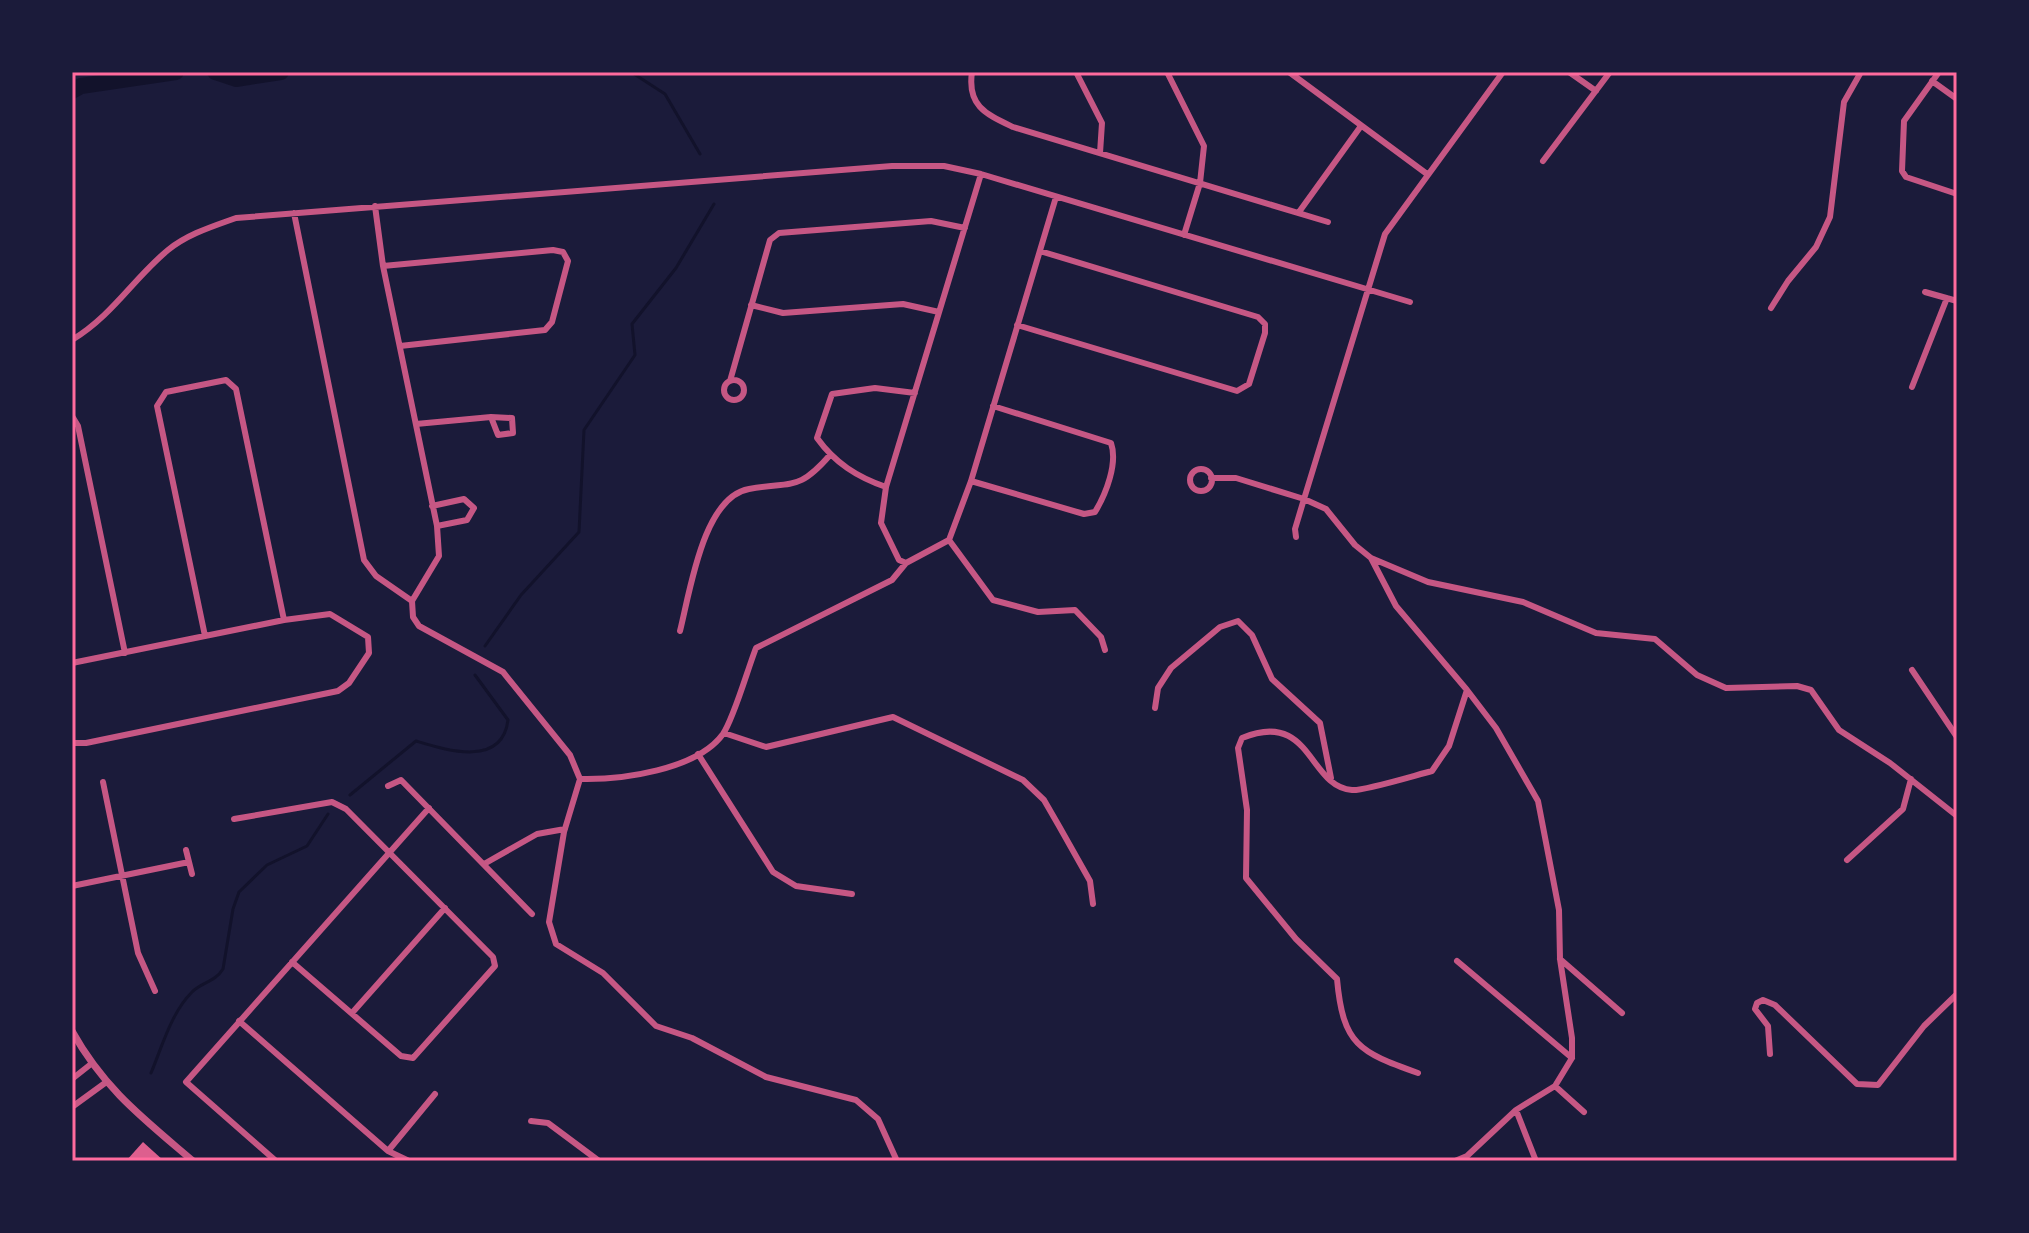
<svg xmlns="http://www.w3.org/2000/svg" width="2029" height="1233" viewBox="0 0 2029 1233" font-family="Cabin,sans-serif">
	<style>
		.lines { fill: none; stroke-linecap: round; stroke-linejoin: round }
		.stream { stroke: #12122b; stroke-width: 3 }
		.river { stroke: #12122b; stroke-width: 16 }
		.building { fill: #dd5f8e }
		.minor { stroke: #c65784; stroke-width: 6 }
		.tertiary { stroke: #c65784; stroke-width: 7 }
		.neatline { fill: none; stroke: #ff6b9d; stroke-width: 3 }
	</style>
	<rect width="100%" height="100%" fill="#1b1b3a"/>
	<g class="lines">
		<path class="stream" d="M631,72l34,22 35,60
			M485,646l36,-51 58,-63 5,-102 51,-75 -3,-31 44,-56 38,-64
			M350,795l66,-54c30,9 86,27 92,-21l-33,-45
			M151,1073c11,-26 20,-60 41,-81 10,-10 23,-10 31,-23l10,-60 6,-17 28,-27 40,-19 21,-32"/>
		<path class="river" d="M215,72l21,7 45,-7
			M72,91l9,-5 95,-14"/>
	</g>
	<path class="building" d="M143,1142l21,19h-38z"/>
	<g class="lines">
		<path class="minor" d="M972,72c-5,34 14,42 41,55l315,95
			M1076,72l26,51 -2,30
			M1167,72l37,74 -4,37 -16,52
			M1289,72l138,102
			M1569,72l27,19
			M1939,72l-35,49 -2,50 4,6 51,17
			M1932,81l25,18
			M1543,161l67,-89
			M981,174l-95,313 -5,36 18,37 7,3 43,-23 22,-59 85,-284
			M375,206l8,60 54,260 2,30 -27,45
			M1299,212l62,-86
			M294,213l70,347 12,16 36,25
			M383,266l170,-16 10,2 5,9 -16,61 -7,8 -145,16
			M1925,292l32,9
			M751,305l32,8 120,-9 36,8
			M1771,308l17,-27 28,-34 14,-30 14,-115 17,-30
			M1017,325l220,66 12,-7 16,-51v-9l-7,-7 -218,-66
			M72,340c41,-25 61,-61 96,-90 20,-16 43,-23 68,-32l656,-52h52l37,8 429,128
			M724 390a10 10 0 1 1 20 0a10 10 0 1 1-20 0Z
			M730,381l40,-141 9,-7 152,-12 34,7
			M1912,387l35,-89
			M72,416l6,10 47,227
			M416,424l75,-7 21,1 1,15 -15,2 -7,-18
			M1190 480a11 11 0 1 1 22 0a11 11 0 1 1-22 0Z
			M1211,478h25l68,21 22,10 29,36 16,13 57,24 95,20 73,31 59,6 42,36 29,13 71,-2 14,4 28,40 51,33 67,53
			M971,481l113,33 11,-2c11,-18 23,-49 16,-69l-118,-37
			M886,487c-29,-10 -51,-24 -69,-49l15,-44 43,-6 40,5
			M432,506l32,-7 10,9 -7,12 -30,6
			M1296,537l-1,-8 9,-30 81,-265 118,-162
			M949,540l44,60 45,12 37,-2 26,27 4,13
			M1371,558l25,48 71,84 29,38 42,73 21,109 1,49 12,79v20l-17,28 -39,24 -49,46 -12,5
			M412,601l1,16 6,9 84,46 67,83 10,24
			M680,631c10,-39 23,-134 69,-142 43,-8 49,3 81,-34
			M205,636l-48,-230 9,-14 60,-12 10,9 48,231
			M72,663l212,-43 46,-6 38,23 1,16 -20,30 -11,8 -252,52h-14
			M1912,670l45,67
			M1155,708l3,-20 13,-20 49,-41 18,-6 14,14 20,44 48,44 11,55
			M724,733l42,14 127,-30 130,63 21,20 15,26 31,55 3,23
			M698,754l75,118 23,14 56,8
			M580,779l-16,53 -15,90 7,22 47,29 53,53 36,12 74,39 90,23 22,19 19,42
			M580,779c41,1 117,-9 143,-45 11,-16 25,-66 33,-86l136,-68 14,-17
			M103,782l35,171 17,38
			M388,786l13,-6 131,134
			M234,819l98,-17 14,7 147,148 2,9 -82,92 -12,-2 -109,-94
			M186,850l6,24
			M1847,860l56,-51 8,-30
			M484,864l53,-30 28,-5
			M72,886l117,-24
			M1560,959l62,54
			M1457,961l115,97
			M352,1013l93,-105
			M239,1021l149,130 21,10
			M1770,1054l-2,-28 -13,-17 2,-6 6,-3 12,5 82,79 21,1 46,-59 33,-32
			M1418,1073c-59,-21 -75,-28 -81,-94l-41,-40 -50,-61 1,-68 -9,-62 4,-10c70,-29 66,49 110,52 12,1 64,-15 80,-19l17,-25 18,-56
			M72,1079l19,-15
			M1555,1086l29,26
			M72,1107l33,-24
			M1516,1110l20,51
			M531,1121l17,2 51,38
			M388,1151l47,-57
			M276,1161l-90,-79 243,-274"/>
		<path class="tertiary" d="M72,1031c32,58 72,88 121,130"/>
	</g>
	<rect width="2029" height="1233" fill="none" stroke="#1b1b3a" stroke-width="148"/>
	<rect x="74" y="74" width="1881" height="1085" class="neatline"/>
</svg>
